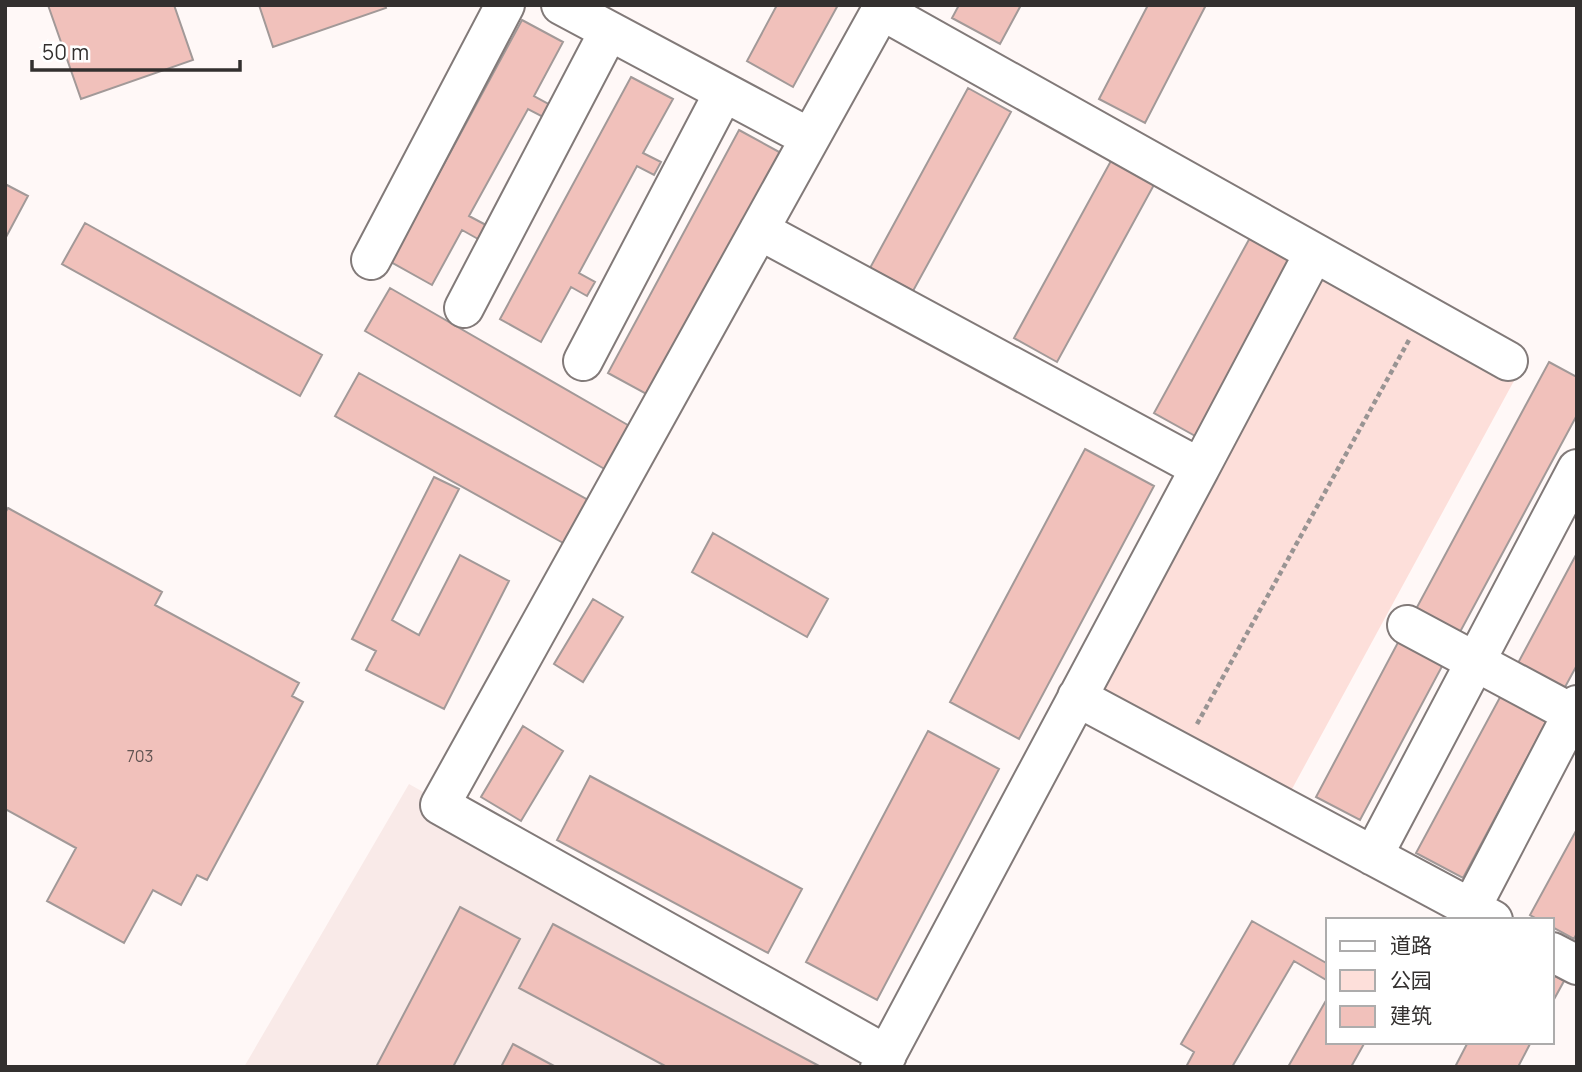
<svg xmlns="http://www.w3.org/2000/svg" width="1582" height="1072" viewBox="0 0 1582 1072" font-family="Manrope,'Noto Sans SC',sans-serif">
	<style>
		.built { fill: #f9eae8 }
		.green { fill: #fddfda }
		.building { fill: #f1c1bb; stroke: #a29998; stroke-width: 2 }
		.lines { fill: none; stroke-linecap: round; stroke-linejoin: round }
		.minor-casing { stroke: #827a79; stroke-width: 42 }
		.path { stroke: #999493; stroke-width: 4.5; stroke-dasharray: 5 3.5; stroke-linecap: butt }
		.minor { stroke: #fff; stroke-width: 38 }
		.labels { text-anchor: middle; stroke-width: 7; stroke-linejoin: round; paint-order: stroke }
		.number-label { font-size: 16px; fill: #625452 }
	</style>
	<rect width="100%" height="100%" fill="#fff8f7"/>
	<path class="built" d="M409,784l415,234 36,49h-616z"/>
	<path class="green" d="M1336,251l191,106 -241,443 -192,-106z"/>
	<path class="building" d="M48,5h126l19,55 -112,39z
		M259,5h126l1,3 -113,39z
		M777,5h61l-45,82 -46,-26z
		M959,5h62l-21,39 -48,-26z
		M1148,5h58l-61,118 -46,-24z
		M522,20l41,22 -29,54 18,10 -7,12 -17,-9 -59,107 17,9 -8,14 -16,-9 -30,55 -41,-23z
		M631,77l42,22 -30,54 18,9 -7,13 -17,-9 -58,107 16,9 -8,14 -16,-9 -30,55 -41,-23z
		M968,88l43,24 -98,179 -43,-23z
		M739,130l42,23 -131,243 -42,-23z
		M1112,159l43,24 -98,179 -43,-24z
		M5,184l23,12 -23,43z
		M85,223l237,132 -22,41 -238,-132z
		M1252,234l43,24 -98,179 -43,-24z
		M390,288l243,140 -25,43 -243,-140z
		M1549,362l28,15v38l-117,217 -44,-23z
		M359,373l229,127 -23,44 -230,-128z
		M1085,449l69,37 -135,253 -69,-37z
		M434,477l25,12 -67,131 27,15 41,-80 49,26 -65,128 -78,-39 10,-19 -24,-12z
		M8,508l154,84 -7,13 144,78 -7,13 11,6 -96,178 -10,-5 -16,30 -28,-15 -29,53 -77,-42 29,-53 -71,-39v-296z
		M713,533l115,66 -21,38 -115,-65z
		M1577,553v112l-13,24 -46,-26z
		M593,599l30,18 -40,65 -29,-18z
		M1403,633l44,24 -87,163 -44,-23z
		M1505,688l46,25 -88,165 -47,-25z
		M523,726l40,25 -42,70 -40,-24z
		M928,731l71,38 -122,231 -71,-38z
		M590,776l212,113 -34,64 -211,-113z
		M1577,829v104l-3,6 -22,-12v-7h-13l-9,-5z
		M460,907l60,32 -67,128h-77z
		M1252,921l76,43v17l-34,-20 -62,106h-46l8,-15 -13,-8z
		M553,924l268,143h-154l-148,-79z
		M1552,974l12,7 -12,22z
		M1328,997v45h37l-14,25h-63z
		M1468,1042h63l-13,25h-63z
		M513,1044l43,23h-55z"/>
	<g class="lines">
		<g class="minor-casing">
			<path id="minor" d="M561,5l249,133
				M884,5l-444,800 447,250
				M881,10l627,351
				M759,230l441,238 -320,599
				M371,260l134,-255
				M464,308l145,-277
				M583,361l141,-269
				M1200,468l114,-215
				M1407,625l170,91
				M1077,697l416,223
				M1373,856l204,-387
				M1471,908l106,-203
				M1552,952l25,13"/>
		</g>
		<path class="path" d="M1197,724l212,-384"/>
		<use href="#minor" class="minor"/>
	</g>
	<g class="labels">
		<g class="number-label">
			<text x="140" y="762">703</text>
		</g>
	</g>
	<rect width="1582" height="1072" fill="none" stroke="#33302f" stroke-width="14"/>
	<rect x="1326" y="918" width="228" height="126" fill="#ffffff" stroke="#adacac" stroke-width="2"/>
	<rect x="1340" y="941" width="35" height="10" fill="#ffffff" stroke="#adacac" stroke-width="2"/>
	<text x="1390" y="953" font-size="21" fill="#33302f">道路</text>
	<rect x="1340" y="970" width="35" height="21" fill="#fddfda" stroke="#adacac" stroke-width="2"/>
	<text x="1390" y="988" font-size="21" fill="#33302f">公园</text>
	<rect x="1340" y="1006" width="35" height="21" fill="#f1c1bb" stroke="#adacac" stroke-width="2"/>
	<text x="1390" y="1023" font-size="21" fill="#33302f">建筑</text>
	<path d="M32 60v10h208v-10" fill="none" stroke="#33302f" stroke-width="3.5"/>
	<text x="42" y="60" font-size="21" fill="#33302f" stroke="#ffffff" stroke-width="5" paint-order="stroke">50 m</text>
</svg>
